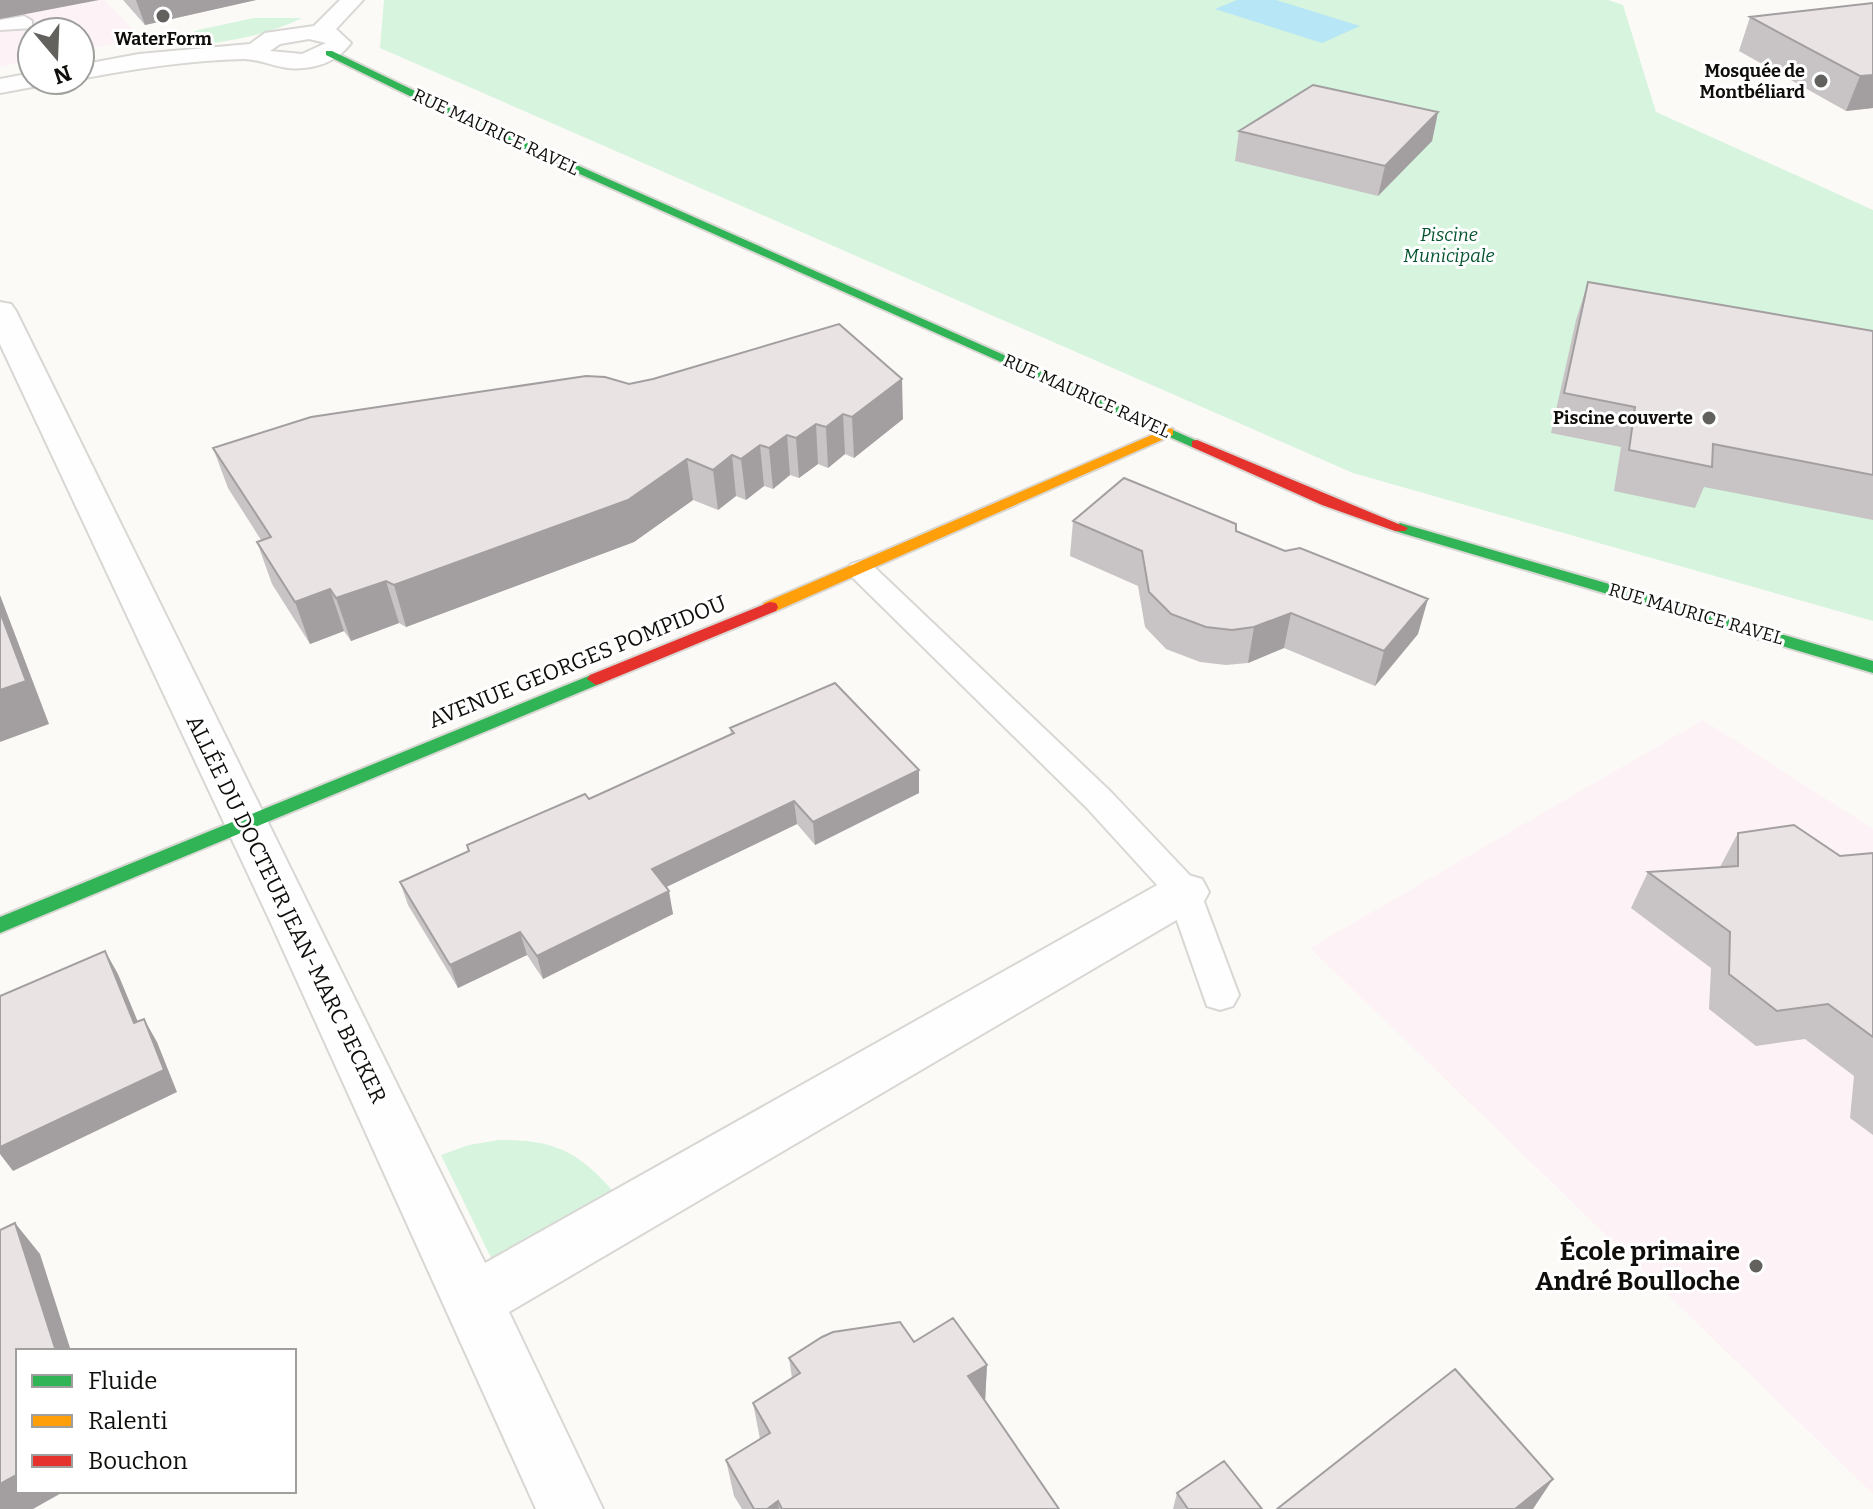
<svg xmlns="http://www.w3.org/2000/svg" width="1873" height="1509" viewBox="0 0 1873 1509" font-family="Bitter,serif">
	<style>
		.education { fill: #fdf2f6 }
		.green { fill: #d6f4de }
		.water { fill: #b7e6f7 }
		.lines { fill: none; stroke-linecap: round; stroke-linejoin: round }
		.lane-casing { stroke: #d9d7d4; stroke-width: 4 }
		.street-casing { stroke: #d9d7d4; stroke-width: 4 }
		.fast-casing { stroke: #d9d7d4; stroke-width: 4 }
		.slow-casing { stroke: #d9d7d4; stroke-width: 4 }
		.jam-casing { stroke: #d9d7d4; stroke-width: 4 }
		.lane { fill: #fffefe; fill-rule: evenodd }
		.street { fill: #fffefe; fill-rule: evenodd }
		.fast { fill: #30b455; fill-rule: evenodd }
		.slow { fill: #ff9f0a; fill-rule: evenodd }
		.jam { fill: #e5322d; fill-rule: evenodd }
		.wall { fill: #c8c3c4 }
		.shaded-wall { fill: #a39fa0 }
		.building { fill: #e9e3e4; stroke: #a39fa0; stroke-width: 2 }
		.poi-dot { fill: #63615e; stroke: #fff; stroke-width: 3 }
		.labels { text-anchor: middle; stroke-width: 6; stroke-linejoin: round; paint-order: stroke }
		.far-poi-label { font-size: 18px; font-weight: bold; fill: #100e0b; stroke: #fff; text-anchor: end }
		.far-street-label { font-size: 18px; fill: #100e0b; stroke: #fff }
		.far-park-label { font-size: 18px; font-style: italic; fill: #03542e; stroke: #fff }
		.street-label { font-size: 22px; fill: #100e0b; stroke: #fff }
		.near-poi-label { font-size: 26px; font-weight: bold; fill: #100e0b; stroke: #fff; text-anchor: end }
	</style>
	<rect width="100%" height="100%" fill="#fcfaf7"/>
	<path class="education" d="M0,0h104l37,38 -61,13v-19h-48v28l-32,7z
		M1703,720l170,109v665l-563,-546z"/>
	<path class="green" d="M384,0h1224l15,5 33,107 217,98v411l-520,-148 -973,-425z
		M254,18h48c-43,21 -97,28 -144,29l40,-17z
		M499,1140c60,0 81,13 120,58l-126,64 -52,-107 28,-10z"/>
	<path class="water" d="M1237,0h39l84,26 -38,17 -107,-34z"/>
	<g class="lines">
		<g class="lane-casing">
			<path id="lane" d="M24,16l8,5v7l-32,2v-10z
				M861,561l10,3 240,228 86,91 42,112 -6,11 -13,4 -13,-4 -38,-108 -82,-90 -236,-232 -4,-6 4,-6z"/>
		</g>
		<g class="street-casing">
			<path id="street" d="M340,0h23l-27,29 15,14c-12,16 -28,23 -47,25 -24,3 -41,-9 -60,-9 -55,1 -110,10 -164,20v-14l59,-11 111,-10 15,-11 49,-7zM309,39l17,4 -24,11 -32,-3 10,-7z
				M32,73v7h14l-3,5 -43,8v-14z
				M0,302l11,2 5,7 469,952 683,-384 17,-5 17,5 7,13 -7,13 -693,407 94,197h-67l-266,-588 -270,-577z"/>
		</g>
		<g class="fast-casing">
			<path id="fast" d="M326,51h6l139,67 733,326 -2,3h-10l-729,-325 -137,-67z
				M1400,523l473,138v12l-478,-142 -3,-3z
				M596,673l9,6 -3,4 -602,250v-16z"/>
		</g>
		<g class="slow-casing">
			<path id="slow" d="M1168,428l5,1v6l-397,176h-12l-2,-4 2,-4z"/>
		</g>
		<g class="jam-casing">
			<path id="jam" d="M1197,440l211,88 -3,3h-10l-73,-26 -130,-58v-6z
				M770,602l6,1 2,4 -2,4 -174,72 -6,2 -9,-6 3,-4z"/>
		</g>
		<use href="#lane" class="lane"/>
		<use href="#street" class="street"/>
		<use href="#fast" class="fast"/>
		<use href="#slow" class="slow"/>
		<use href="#jam" class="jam"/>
	</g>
	<path class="wall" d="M123,0h133l-111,25z
		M1873,3v105l-27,3 -107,-60 11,-34z
		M1438,112l-6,29 -54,55 -143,-35 4,-30z
		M1588,282l285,49v189l-169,-33 -9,21 -81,-17 7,-44 -70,-14 25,-113z
		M629,384l274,35 -49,39 -9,-4 -17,14 -10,-4 -19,14 -9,-3 -17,14 -9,-3 -18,14 -10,-4 -18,14 -25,-10 -59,42 -228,85 -7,-4 -48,18 -7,-10 -34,13 -38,-60 -15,-42 4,-2 -33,-52 -15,-40z
		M1073,521l163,10 182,103 -43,52 -91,-38 -36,15 -22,2 -26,-3 -34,-13 -21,-22 -7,-41 -68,-30z
		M730,728l189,65 -104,52 -18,-21 -131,63 7,27 -130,65 -16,-24 -69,33 -50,-83 -8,-23 68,-31 -1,-6 122,-46 142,-65z
		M1738,833l102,23 33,-3v282l-23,-17 4,-42 -49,-37 -49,7 -47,-37 2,-41 -80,-60 17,-36 72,-5z
		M914,1342l73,23 -2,36 74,108h-317l-8,-13 -8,-36 34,-21 -7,-36 39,-25 -3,-20z
		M1177,1493l85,16h-89z"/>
	<path class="shaded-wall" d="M0,0h99l-99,19z
		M136,0h120l-111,25z
		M1873,75v33l-27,3 14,-35z
		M1438,112l-6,29 -54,55 7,-30z
		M902,379l1,40 -49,39 -2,-41z
		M843,414l2,40 -17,14 -2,-41z
		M816,424l2,40 -19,14 -3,-40z
		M787,435l3,40 -17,14 -4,-41z
		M760,445l4,41 -18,14 -5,-41z
		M732,455l4,41 -18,14 -5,-40z
		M687,459l6,41 -59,42 -228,85 -12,-42z
		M386,581l13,42 -48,18 -15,-43z
		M330,589l14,42 -34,13 -15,-42z
		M0,595l49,129 -49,18z
		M1428,599l-10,35 -43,52 9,-35z
		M1291,613l-7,35 -36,15 6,-36z
		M919,770v23l-104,52 -2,-23z
		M794,801l3,23 -141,68 -4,-23z
		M669,891l4,23 -130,65 -6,-23z
		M520,932l7,23 -69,33 -8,-23z
		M105,951l13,23 30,72 -14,-23z
		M144,1019l13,23 20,50 -164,79 -13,-17v-7z
		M15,1223l25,31 31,97h-15z
		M987,1365l-2,38 -17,-27z
		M18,1474v17h47l-32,18h-33v-25z
		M1553,1479l-20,30h-18z
		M778,1501l1,8h-12z"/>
	<path class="building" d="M1873,3v72l-13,1 -110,-59z
		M1313,85l125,27 -53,54 -146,-35z
		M1588,282l285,49v144l-160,-31 -1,23 -83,-17 6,-43 -71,-14z
		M839,324l63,55 -50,38 -9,-3 -17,13 -10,-3 -20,14 -9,-3 -18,13 -9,-3 -19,14 -9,-4 -19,15 -26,-11 -59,41 -234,85 -8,-4 -50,17 -6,-9 -35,13 -38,-60 14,-5 -58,-89 98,-31 275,-41 19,1 24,7 24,-5z
		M1124,478l112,46v7l49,20 15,-3 128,51 -44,52 -93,-38 -37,14 -22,3 -26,-3 -35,-13 -22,-22 -7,-41 -69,-30z
		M0,612l26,69 -26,9z
		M835,683l84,87 -106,52 -19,-21 -142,68 17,22 -132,65 -17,-24 -70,33 -50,-83 69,-31 -2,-6 118,-51 4,5 145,-66 -4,-5z
		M1794,825l46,31 33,-3v184l-45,-33 -51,7 -48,-37 1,-42 -82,-60 90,-6v-33z
		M105,951l29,72 10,-4 20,51 -164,77v-151z
		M15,1223l41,128h-38v123l-18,10v-254z
		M953,1318l34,47 -19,11 91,133h-277l-4,-8 -11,8h-13l-28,-49 44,-27 -17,-30 47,-30 -11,-15 33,-21 11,-5 67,-10 14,20z
		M1455,1369l98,110 -38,30h-238z
		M1224,1461l38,48h-74l-11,-16z"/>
	<g class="poi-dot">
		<circle cx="163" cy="16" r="8"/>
		<circle cx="1821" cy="81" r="8"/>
		<circle cx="1709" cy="418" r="8"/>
		<circle cx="1756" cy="1266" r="8"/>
	</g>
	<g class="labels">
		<g class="far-poi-label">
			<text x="163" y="45" text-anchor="middle">WaterForm</text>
			<text x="1805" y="77">Mosquée de<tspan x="1805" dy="21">Montbéliard</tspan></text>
			<text x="1693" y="424">Piscine couverte</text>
		</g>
		<g class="far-street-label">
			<text transform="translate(496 132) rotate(25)" y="6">RUE MAURICE RAVEL</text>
			<text transform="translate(1087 396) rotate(24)" y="6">RUE MAURICE RAVEL</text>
			<text transform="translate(1696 614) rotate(16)" y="6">RUE MAURICE RAVEL</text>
		</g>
		<g class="far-park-label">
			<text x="1449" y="241">Piscine<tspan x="1449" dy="21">Municipale</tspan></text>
		</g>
		<g class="street-label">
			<text transform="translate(577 661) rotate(-22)" y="8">AVENUE GEORGES POMPIDOU</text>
			<text transform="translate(287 909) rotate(64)" y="8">ALLÉE DU DOCTEUR JEAN-MARC BECKER</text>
		</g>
		<g class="near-poi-label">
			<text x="1740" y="1260">École primaire<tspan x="1740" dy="30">André Boulloche</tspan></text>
		</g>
	</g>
	<rect x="16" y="1349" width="280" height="144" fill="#ffffff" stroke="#9f9f9d" stroke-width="2"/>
	<rect x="32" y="1375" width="40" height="12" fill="#30b455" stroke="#9f9f9d" stroke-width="2"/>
	<text x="88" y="1389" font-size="24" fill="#100e0b">Fluide</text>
	<rect x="32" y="1415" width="40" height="12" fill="#ff9f0a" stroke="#9f9f9d" stroke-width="2"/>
	<text x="88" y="1429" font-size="24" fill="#100e0b">Ralenti</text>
	<rect x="32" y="1455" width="40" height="12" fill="#e5322d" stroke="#9f9f9d" stroke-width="2"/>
	<text x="88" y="1469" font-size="24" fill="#100e0b">Bouchon</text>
	<g transform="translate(56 56) rotate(161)"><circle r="38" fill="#ffffff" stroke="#9f9f9d" stroke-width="2"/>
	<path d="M0-6L14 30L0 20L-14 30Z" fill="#63615e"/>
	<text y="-12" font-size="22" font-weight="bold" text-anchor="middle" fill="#100e0b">N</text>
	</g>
</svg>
